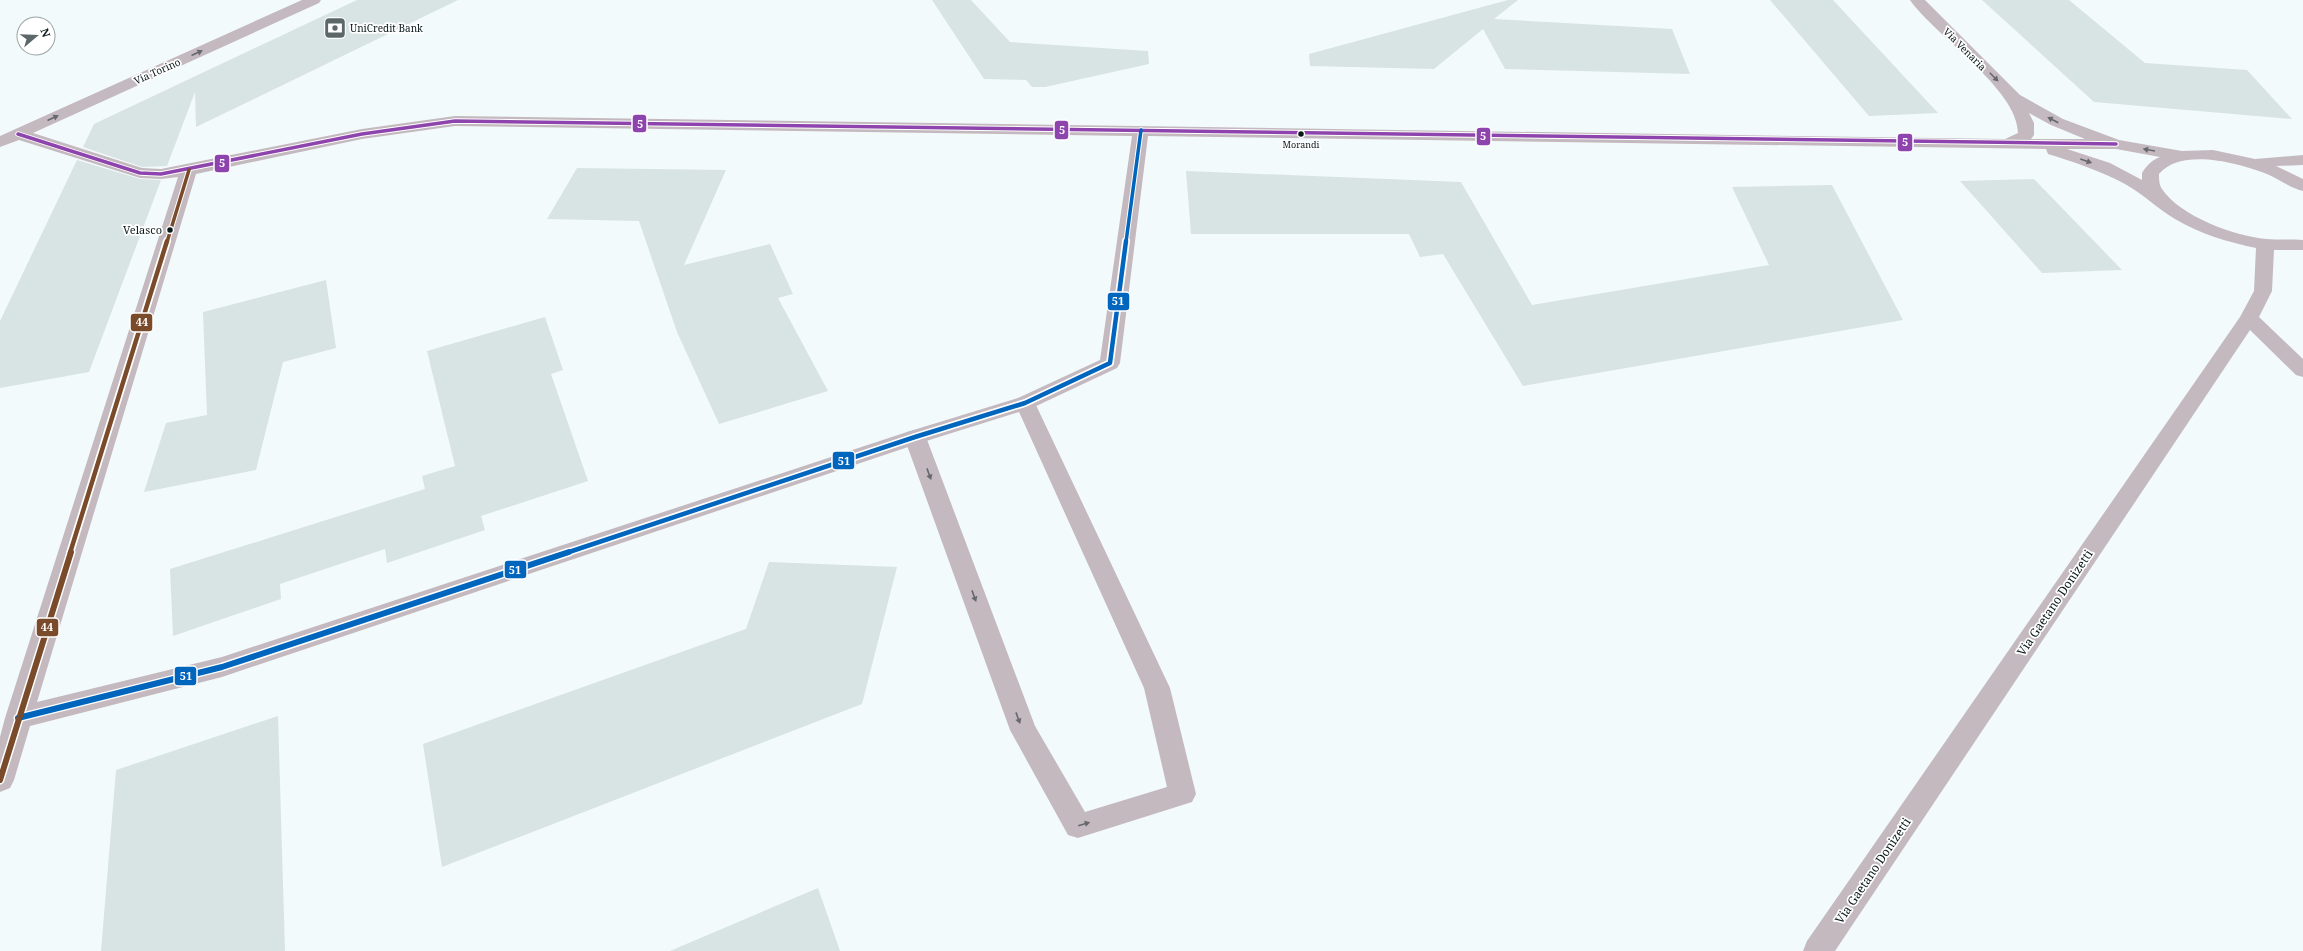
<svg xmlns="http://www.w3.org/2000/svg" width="2303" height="951" viewBox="0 0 2303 951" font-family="'Noto Serif',serif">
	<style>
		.building { fill: #d8e3e4 }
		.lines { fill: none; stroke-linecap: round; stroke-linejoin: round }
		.service { fill: #c4b9be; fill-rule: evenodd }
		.minor { fill: #c4b9be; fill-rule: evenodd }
		.bus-1-casing { stroke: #fff; stroke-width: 5.5 }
		.bus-2-far2-casing { stroke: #fff; stroke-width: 5.5 }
		.bus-2-far1-casing { stroke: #fff; stroke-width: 8 }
		.bus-2-casing { stroke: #fff; stroke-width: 9 }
		.bus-3-far2-casing { stroke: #fff; stroke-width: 5.5 }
		.bus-3-far1-casing { stroke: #fff; stroke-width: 8 }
		.bus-3-casing { stroke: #fff; stroke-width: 9 }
		.bus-1 { stroke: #8e44ad; stroke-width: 3.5 }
		.bus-2-far2 { stroke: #0065bd; stroke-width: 3.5 }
		.bus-2-far1 { stroke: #0065bd; stroke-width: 4.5 }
		.bus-2 { stroke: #0065bd; stroke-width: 6 }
		.bus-3-far2 { stroke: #7a4b2a; stroke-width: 3.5 }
		.bus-3-far1 { stroke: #7a4b2a; stroke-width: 4.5 }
		.bus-3 { stroke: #7a4b2a; stroke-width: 6 }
		.oneway { fill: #66686c }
		.bus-dot { fill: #091819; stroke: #fff; stroke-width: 1.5 }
		.labels { text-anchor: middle; stroke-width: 3.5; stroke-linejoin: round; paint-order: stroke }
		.far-bus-label { font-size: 9px; fill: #091819; stroke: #fff }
		.far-poi-label { font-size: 10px; fill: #091819; stroke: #fff; text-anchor: start }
		.far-street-label { font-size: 10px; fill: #091819; stroke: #fff }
		.bus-label { font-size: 11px; fill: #091819; stroke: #fff; text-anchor: end }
		.street-label { font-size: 12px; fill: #091819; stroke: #fff }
		.line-badge { stroke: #fff; stroke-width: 1.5 }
		.badge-label { font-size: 11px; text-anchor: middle; font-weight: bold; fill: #fff }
	</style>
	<rect width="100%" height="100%" fill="#f2fafc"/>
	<path class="building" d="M357,0h101l-262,127 -1,-35 -28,74 -25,1 -59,-20 11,-23z
		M932,0h39l39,42 138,9 1,13 -104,23h-13l-6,-7 -42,-1z
		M1508,0h10l-24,19 178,10 18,45 -185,-5 -22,-40 -49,40 -124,-3 -1,-12z
		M1770,0h63l105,113 -69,3z
		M1982,0h87l76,63 102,7 45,49 -198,-17z
		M77,160l63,19 21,1 -72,192 -89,16v-67z
		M577,168l149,2 -42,95 86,-21 23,50 -15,4 50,93 -109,33 -42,-92 -38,-111 -92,-2z
		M1186,171l275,11 71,123 237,-40 -37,-78 100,-2 71,135 -380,66 -80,-132 -23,3 -11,-23h-218z
		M2034,179l88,91 -80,3 -82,-92z
		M326,280l10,68 -53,14 -27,108 -112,22 22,-69 41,-8 -4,-103z
		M545,317l18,53 -12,4 37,107 -107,35 4,14 -98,33 -2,-14 -105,35 1,15 -108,37 -3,-67 255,-80 -3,-13 33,-10 -28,-115z
		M769,562l128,5 -35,137 -420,163 -19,-123 323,-115z
		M278,716l7,235h-184l15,-181z
		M818,888l22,63h-170z"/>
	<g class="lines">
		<path class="service" d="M1025,396l7,2 3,5 135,285 26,106 -4,8 -114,36 -10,-3 -58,-105 -106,-293 3,-5 8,-2 8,2 3,5 109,289 50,86 82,-25 -23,-99 -129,-285 3,-5z"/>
		<path class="minor" d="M302,0h19l-2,3 -286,130 109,35 19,1 201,-40 93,-13 1550,23 13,-6c0,-44 -83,-97 -108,-133h15l95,95 43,24 56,21 63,11 31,-1 42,9 48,-4v10l-27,1 27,13v12c-13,-3 -24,-12 -36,-17 -28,-11 -86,-27 -108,0 0,4 0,11 3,15 18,27 72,47 104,50 12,1 25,0 37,1v10h-29l-2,41 -13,26 44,42v18l-7,-2 -46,-45 -415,621h-32l4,-10 433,-624 14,-26 2,-43c-28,-6 -56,-14 -81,-29 -17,-10 -32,-25 -50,-35 -24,-13 -51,-22 -77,-30l-2,-5 -898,-13 -28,227 -3,5 -85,40 -109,34 -701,235 -192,49 -16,54 -4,8 -10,4v-55l5,-19 173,-541 -17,2 -21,-1 -121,-38 -19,7v-11zM2029,113l22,12 34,14h-54l3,-4v-12zM455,126l677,10 -32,224 -82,38 -111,34 -685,225 -185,45 159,-528 166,-35zM2067,149h49l44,8c-8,3 -14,9 -18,16v7l-32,-17z"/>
		<g class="bus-1-casing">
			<path id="bus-1" d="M18,134l122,39 21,1 201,-40 93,-13 1661,23"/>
		</g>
		<g class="bus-2-far2-casing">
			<path id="bus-2-far2" d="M1126,242l15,-112"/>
		</g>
		<g class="bus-2-far1-casing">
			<path id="bus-2-far1" d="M566,553l349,-116 110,-34 85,-40 16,-122"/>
		</g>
		<g class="bus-2-casing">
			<path id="bus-2" d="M18,718l204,-51 347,-115"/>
		</g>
		<g class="bus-3-far2-casing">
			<path id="bus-3-far2" d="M167,242l22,-72"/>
		</g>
		<g class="bus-3-far1-casing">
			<path id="bus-3-far1" d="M70,553l97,-312"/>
		</g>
		<g class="bus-3-casing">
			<path id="bus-3" d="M0,780l71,-228"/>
		</g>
		<use href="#bus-1" class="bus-1"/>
		<use href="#bus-2-far2" class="bus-2-far2"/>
		<use href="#bus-2-far1" class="bus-2-far1"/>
		<use href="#bus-2" class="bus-2"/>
		<use href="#bus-3-far2" class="bus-3-far2"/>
		<use href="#bus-3-far1" class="bus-3-far1"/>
		<use href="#bus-3" class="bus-3"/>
	</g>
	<defs><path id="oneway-solid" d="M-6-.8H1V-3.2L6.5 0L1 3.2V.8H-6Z"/></defs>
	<g class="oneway">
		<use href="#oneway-solid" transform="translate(197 53) rotate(-24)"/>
		<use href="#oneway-solid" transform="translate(1994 77) rotate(45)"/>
		<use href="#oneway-solid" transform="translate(53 118) rotate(-24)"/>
		<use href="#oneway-solid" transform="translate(2053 120) rotate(-152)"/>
		<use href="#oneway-solid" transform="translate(2149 150) rotate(-170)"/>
		<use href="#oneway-solid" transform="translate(2086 161) rotate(19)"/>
		<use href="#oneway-solid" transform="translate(929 474) rotate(70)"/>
		<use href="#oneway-solid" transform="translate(974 596) rotate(70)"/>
		<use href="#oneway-solid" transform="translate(1018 718) rotate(70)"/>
		<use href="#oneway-solid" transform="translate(1084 824) rotate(-16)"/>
	</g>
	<defs>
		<g id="bank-square" transform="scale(1.15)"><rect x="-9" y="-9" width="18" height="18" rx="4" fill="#5b6768" stroke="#fff"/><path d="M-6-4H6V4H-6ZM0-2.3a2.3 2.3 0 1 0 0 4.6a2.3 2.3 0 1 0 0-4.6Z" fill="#fff"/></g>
	</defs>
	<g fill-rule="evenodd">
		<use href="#bank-square" x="335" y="28"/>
	</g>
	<g class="bus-dot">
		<circle cx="1301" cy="134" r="3.5"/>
		<circle cx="170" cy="230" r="3.5"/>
	</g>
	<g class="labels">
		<g class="far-bus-label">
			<text x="1301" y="148">Morandi</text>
		</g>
		<g class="far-poi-label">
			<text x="350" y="32">UniCredit Bank</text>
		</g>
		<g class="far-street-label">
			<text transform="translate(1965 49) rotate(45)" y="4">Via Venaria</text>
			<text transform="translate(157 71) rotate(-24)" y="4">Via Torino</text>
		</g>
		<g class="bus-label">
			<text x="162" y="234">Velasco</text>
		</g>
		<g class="street-label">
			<text transform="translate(2055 603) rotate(-56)" y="4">Via Gaetano Donizetti</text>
			<text transform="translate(1873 871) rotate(-56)" y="4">Via Gaetano Donizetti</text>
		</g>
	</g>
	<g class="line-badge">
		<rect x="632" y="114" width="15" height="19" rx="4" fill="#8e44ad"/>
		<rect x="1054" y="120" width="15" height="20" rx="4" fill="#8e44ad"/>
		<rect x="1476" y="127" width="15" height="19" rx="4" fill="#8e44ad"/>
		<rect x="1897" y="133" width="16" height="19" rx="4" fill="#8e44ad"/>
		<rect x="214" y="154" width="16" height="19" rx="4" fill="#8e44ad"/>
		<rect x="1107" y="292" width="23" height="19" rx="4" fill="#0065bd"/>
		<rect x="130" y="313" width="23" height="19" rx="4" fill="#7a4b2a"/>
		<rect x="832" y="451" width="23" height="19" rx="4" fill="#0065bd"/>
		<rect x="504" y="560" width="23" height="19" rx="4" fill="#0065bd"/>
		<rect x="36" y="618" width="23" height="19" rx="4" fill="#7a4b2a"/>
		<rect x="174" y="666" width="23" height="20" rx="4" fill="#0065bd"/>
	</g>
	<g class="badge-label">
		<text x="640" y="128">5</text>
		<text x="1062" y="134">5</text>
		<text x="1483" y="140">5</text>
		<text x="1905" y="146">5</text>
		<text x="222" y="167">5</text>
		<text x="1118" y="305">51</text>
		<text x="142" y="326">44</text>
		<text x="844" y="465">51</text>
		<text x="515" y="574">51</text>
		<text x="47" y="631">44</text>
		<text x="186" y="680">51</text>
	</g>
	<g transform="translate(36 36) rotate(71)"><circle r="19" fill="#ffffff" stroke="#9da3a3"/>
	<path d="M0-3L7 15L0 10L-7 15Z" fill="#5b6768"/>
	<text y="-6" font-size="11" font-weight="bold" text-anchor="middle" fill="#091819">N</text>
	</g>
</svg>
